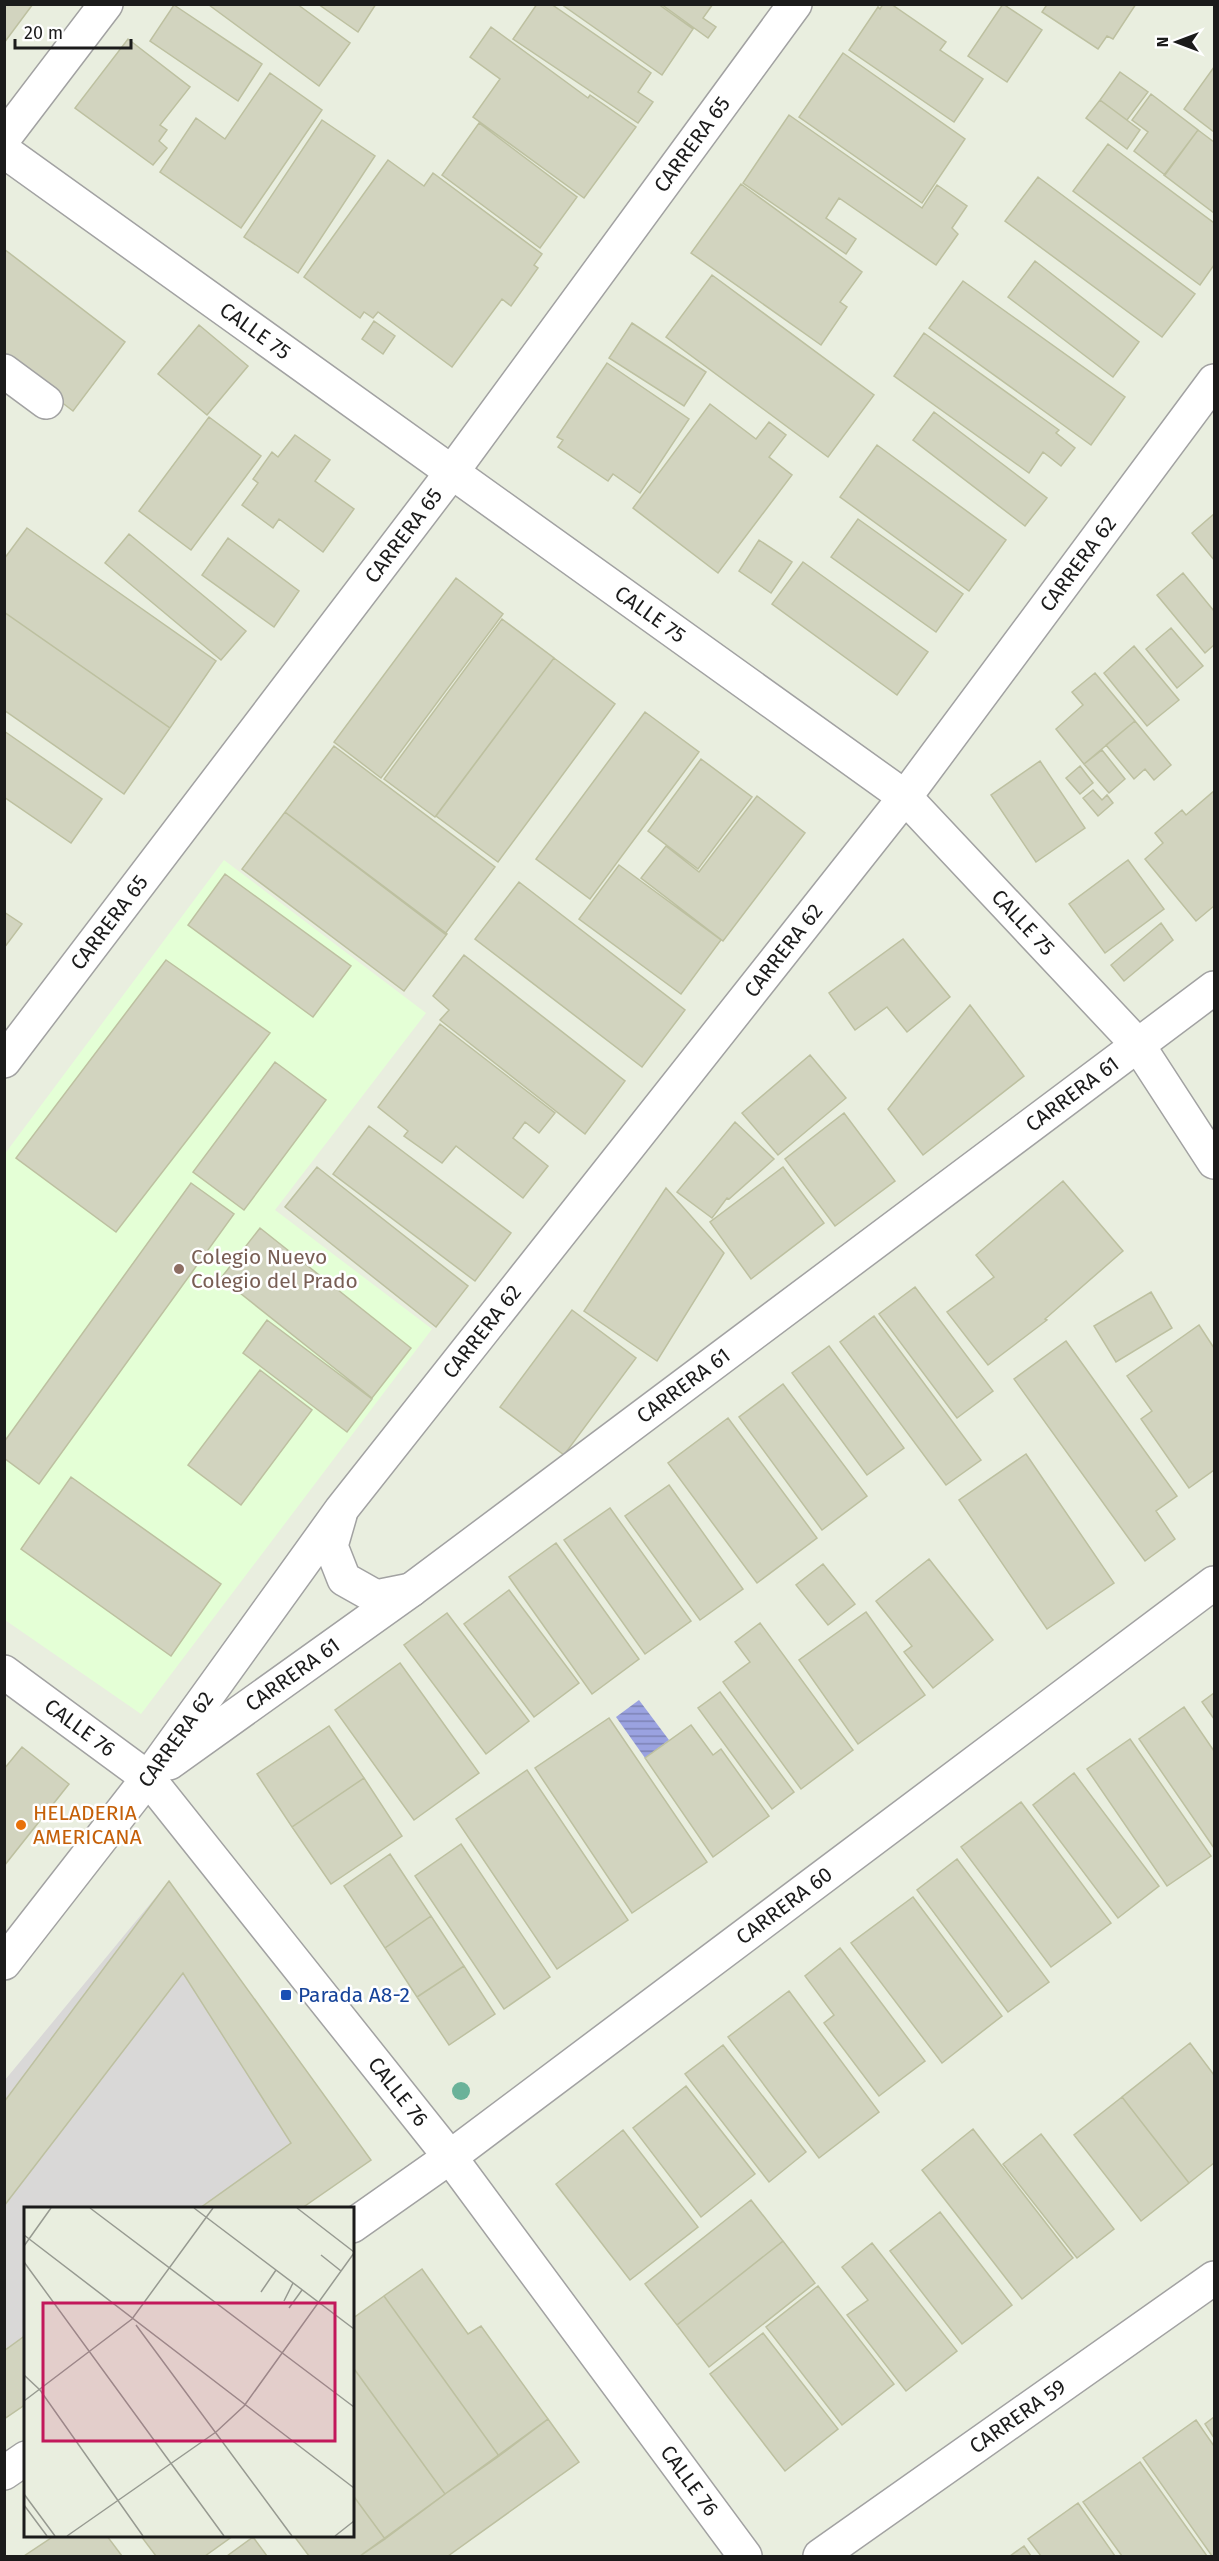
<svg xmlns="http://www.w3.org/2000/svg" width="1219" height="2561" viewBox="0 0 1219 2561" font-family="'Fira Sans',sans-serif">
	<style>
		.residential { fill: #d9d8d7 }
		.education { fill: #e4ffd6 }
		.water { fill: url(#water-rules) }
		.building { fill: #d2d4bf; stroke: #bdc0a0; stroke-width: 1.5 }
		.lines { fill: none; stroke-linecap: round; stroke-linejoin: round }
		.minor-casing { stroke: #a2a2a2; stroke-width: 36 }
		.minor { stroke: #fff; stroke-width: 33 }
		.tree { fill: #6ab299 }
		.education-dot { fill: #8d6e63; stroke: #fff; stroke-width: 2 }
		.food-dot { fill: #e8710a; stroke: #fff; stroke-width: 2 }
		.transit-dot { fill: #1a4fb4; stroke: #fff; stroke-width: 2 }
		.labels { text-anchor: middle; stroke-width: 5; stroke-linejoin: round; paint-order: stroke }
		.street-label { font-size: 21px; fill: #1b1b1b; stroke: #fff }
		.education-label { font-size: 21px; fill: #785e54; stroke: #fff; text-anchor: start }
		.food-label { font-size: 21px; fill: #c56008; stroke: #fff; text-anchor: start }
		.transit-label { font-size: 21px; fill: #164399; stroke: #fff; text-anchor: start }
		.inset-road { fill: none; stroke: #979a91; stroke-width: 1.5 }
		.view { fill: #c2185b; fill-opacity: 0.15; stroke: #c2185b; stroke-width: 3 }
		.inset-edge { fill: none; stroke: #1b1b1b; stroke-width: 3 }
	</style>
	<defs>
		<pattern id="water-rules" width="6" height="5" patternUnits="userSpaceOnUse" patternTransform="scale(1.5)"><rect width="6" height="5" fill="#9aa2e0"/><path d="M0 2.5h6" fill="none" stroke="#7d83b5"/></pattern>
	</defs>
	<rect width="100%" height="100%" fill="#e9eedf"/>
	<path class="residential" d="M169,1881l202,279 -69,48h-276l-1,196 -20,15v-339z"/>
	<path class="education" d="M224,860l202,153 -151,197 157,119 -291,385 -136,-94 -1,-465z"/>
	<path class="water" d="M639,1700l30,40 -24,18 -29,-41z"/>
	<path class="building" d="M4,4h29l-29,39z
		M297,4l53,39 -31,43 -110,-81z
		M318,4h58l-18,28z
		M537,4h14l100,69 -13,19 15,10 -15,21 -125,-84z
		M561,4h97l35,25 -31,46z
		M661,4h52l-10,14 13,9 -8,11z
		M883,4h8l55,38 -6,8 43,29 -29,43 -105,-72 29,-43 2,2z
		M1003,4l39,26 -35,52 -39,-26z
		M1043,4h93l-23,35 -6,-3 -9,13 -56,-37 4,-6z
		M174,5l88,59 -24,37 -88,-60z
		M491,27l97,71 2,-3 46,32 -52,71 -111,-81 27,-38 -30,-22z
		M128,39l62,48 -30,38 7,5 -8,11 8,7 -14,17 -78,-57z
		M843,53l122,86 -43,64 -123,-86z
		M1214,67v65l-30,-23z
		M1120,72l28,20 -21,28 -27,-20z
		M270,73l52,37 -81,118 -81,-56 36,-54 29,21z
		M1151,94l47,36 -33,45 -31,-24 14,-19 -16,-12z
		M1100,100l40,30 -13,19 -41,-31z
		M789,115l133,93 15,-23 30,21 -15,22 6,6 -22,31 -97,-67 -13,20 30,21 -10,15 -103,-71z
		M322,120l53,36 -77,117 -54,-36z
		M479,123l98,74 -37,51 -98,-73z
		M1198,130l16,12v71l-50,-38z
		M1108,144l106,79v42l-14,20 -127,-94z
		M388,160l36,26 9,-13 109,81 -8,11 4,3 -27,38 -9,-7 -50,68 -74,-55 -5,6 -9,-6 -4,6 -56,-41z
		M1038,177l157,117 -33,43 -157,-116z
		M741,184l121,88 -22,30 7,5 -26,38 -130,-92z
		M4,249l121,93 -52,69 -69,-53z
		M1035,261l104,81 -26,35 -105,-80z
		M712,275l162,120 -46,62 -162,-120z
		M963,281l162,116 -34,48 -162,-117z
		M374,321l21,15 -12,18 -21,-15z
		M632,323l74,49 -22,34 -75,-48z
		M199,325l49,41 -41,49 -49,-41z
		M924,333l135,97 -3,3 19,15 -14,18 -18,-14 -14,21 -135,-97z
		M607,363l82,56 -49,74 -27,-19 -5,7 -50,-34 5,-7 -6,-3z
		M710,404l46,35 13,-17 17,13 -17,22 23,18 -74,98 -85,-65z
		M934,412l113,86 -22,28 -112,-86z
		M209,417l52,39 -70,94 -52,-39z
		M295,435l35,25 -15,21 39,28 -31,43 -44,-33 -6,9 -31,-23 16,-22 -5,-4 19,-27 6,5z
		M877,445l129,95 -37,51 -129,-94z
		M1214,514v46l-22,-27z
		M858,519l105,75 -27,38 -105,-75z
		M27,528l189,133 -46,67 -166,-116v-53z
		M129,534l117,97 -25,29 -116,-97z
		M228,538l71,53 -25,36 -72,-52z
		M759,540l33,22 -21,31 -32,-22z
		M803,562l125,90 -31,43 -125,-91z
		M1183,573l31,38v34l-9,8 -48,-58z
		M456,578l47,36 -122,164 -47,-36z
		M4,612l166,116 -46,66 -120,-84z
		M502,619l52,39 -119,159 -51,-38z
		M1171,628l32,38 -26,22 -31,-39z
		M1134,646l45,54 -32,26 -43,-53z
		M554,658l61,46 -117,158 -62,-46z
		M1095,673l40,48 -51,43 -28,-35 27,-24 -11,-13z
		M645,712l54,40 -109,147 -54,-40z
		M1135,721l36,44 -17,15 -9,-11 -11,10 -28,-34z
		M4,731l98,68 -31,44 -67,-46z
		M334,746l161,121 -50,67 -160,-122z
		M1102,750l23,29 -16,14 -25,-29z
		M701,759l51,38 -54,72 -50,-38z
		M1040,761l45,67 -49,34 -45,-67z
		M1080,766l13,17 -13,11 -14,-16z
		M1093,790l9,10 5,-5 6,8 -15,13 -15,-18z
		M1214,791v115l-18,15 -51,-62 18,-16 -8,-10 27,-23 4,5z
		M757,796l48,37 -82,108 -82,-63 25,-32 33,26z
		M285,812l162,122 -43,57 -162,-122z
		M1128,860l36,49 -59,44 -36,-49z
		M619,865l102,75 -40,54 -102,-75z
		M225,874l126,92 -38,51 -125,-92z
		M519,882l166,128 -43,57 -167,-128z
		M4,912l18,12 -18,24z
		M1161,923l12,17 -49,41 -13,-16z
		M903,939l47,58 -43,35 -20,-25 -32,23 -26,-37z
		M464,955l161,126 -40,53 -145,-114 9,-10 -16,-14z
		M166,960l104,73 -154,199 -100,-74z
		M970,1005l54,71 -101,79 -35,-46z
		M440,1024l115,89 -16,20 -14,-11 -12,16 35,28 -25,32 -67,-52 -14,17 -38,-27 4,-5 -30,-24z
		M810,1055l36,43 -68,57 -36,-42z
		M275,1062l51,38 -82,110 -51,-38z
		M844,1113l51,68 -60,45 -50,-67z
		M735,1122l39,37 -45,40 -2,-1 -15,20 -35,-26z
		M369,1126l142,107 -36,48 -142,-107z
		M317,1167l151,119 -32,41 -151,-120z
		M783,1167l41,56 -73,56 -41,-57z
		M1063,1181l60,70 -78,68 2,1 -59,45 -41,-53 47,-35 -18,-22z
		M191,1183l43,31 -195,270 -35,-26v-16z
		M666,1188l58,65 -67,108 -73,-50z
		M260,1228l151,120 -39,50 -151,-120z
		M915,1287l78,104 -36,27 -78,-104z
		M1151,1292l21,36 -56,34 -22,-36z
		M572,1310l64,48 -72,97 -64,-48z
		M874,1316l107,144 -35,25 -106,-143z
		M267,1320l105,79 -25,33 -104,-79z
		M1199,1325l15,23v122l-25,18 -48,-69 11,-8 -25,-35z
		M1066,1341l111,155 -21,15 19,28 -30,22 -131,-182z
		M829,1346l75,102 -37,27 -75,-102z
		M260,1370l52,40 -71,95 -53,-40z
		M783,1384l84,112 -45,34 -83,-113z
		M728,1418l89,120 -60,45 -89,-120z
		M1026,1454l88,129 -67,46 -88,-129z
		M71,1477l150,107 -50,72 -150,-107z
		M669,1485l74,104 -43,31 -75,-104z
		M610,1508l81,113 -46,33 -81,-114z
		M556,1543l83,116 -47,35 -83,-117z
		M929,1559l64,81 -60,48 -29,-36 8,-6 -36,-45z
		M823,1564l32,40 -27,21 -32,-40z
		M509,1590l70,93 -45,34 -70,-93z
		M866,1612l59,83 -67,49 -59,-84z
		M447,1613l82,108 -43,33 -82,-109z
		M760,1623l93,127 -52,39 -78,-107 27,-20 -15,-20z
		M400,1663l79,110 -65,47 -79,-110z
		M720,1692l74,100 -22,17 -74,-101z
		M1214,1693v26l-12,-17z
		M1184,1707l30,44v97l-75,-109z
		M609,1718l98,144 -75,51 -97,-145z
		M691,1725l22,30 8,-6 48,67 -56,41 -68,-99z
		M329,1726l35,52 -72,49 -35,-53z
		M1130,1739l81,117 -44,30 -80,-117z
		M22,1747l47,37 -65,82v-97z
		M527,1770l101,150 -71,49 -101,-150z
		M1074,1773l85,113 -41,32 -85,-113z
		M364,1778l38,58 -71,48 -39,-57z
		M1021,1802l90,121 -60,44 -90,-120z
		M461,1844l89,133 -46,32 -89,-133z
		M390,1854l41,62 -46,32 -41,-62z
		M957,1859l92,123 -41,30 -91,-122z
		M169,1881l202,279 -69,48h-102l91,-65 -108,-170 -179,233v-104z
		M913,1897l89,119 -60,47 -91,-120z
		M431,1916l33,50 -47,31 -32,-49z
		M840,1948l85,113 -46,35 -55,-73 10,-8 -29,-39z
		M464,1966l31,48 -46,31 -32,-48z
		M789,1991l90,121 -60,46 -91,-121z
		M1190,2043l24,32v88l-25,20 -67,-86z
		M723,2045l83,107 -37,30 -84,-108z
		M686,2086l69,88 -54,43 -68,-89z
		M1122,2097l67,86 -48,38 -67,-86z
		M973,2129l100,129 -51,41 -100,-129z
		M623,2130l75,97 -68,53 -74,-96z
		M1041,2134l73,95 -37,29 -74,-94z
		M751,2200l32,41 -106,84 -32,-41z
		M940,2212l72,93 -50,39 -72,-93z
		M783,2241l32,42 -106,84 -32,-42z
		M872,2243l85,108 -51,40 -59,-76 21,-15 -26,-33z
		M422,2269l46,65 13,-8 67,93 -49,37 -115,-160z
		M818,2286l76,98 -52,41 -76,-98z
		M384,2296l115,160 -54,38 -93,-128v-47z
		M763,2333l75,96 -53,42 -75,-97z
		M26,2335v69l-22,15v-68z
		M352,2366l93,128 -60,45 -33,-45z
		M1214,2417v21l-9,-14z
		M548,2419l31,43 -131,94h-88z
		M1196,2420l18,26v110h-2l-69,-98z
		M1140,2462l67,94h-85l-39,-54z
		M352,2494l33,45 -25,17h-51l-15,-20h58z
		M1078,2503l37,53h-74l-13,-17z
		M54,2536h53l15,20h-98z
		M141,2536h92l-28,20h-49z
		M253,2537l14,19h-40z
		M1024,2546l7,10h-21z"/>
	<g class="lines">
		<g class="minor-casing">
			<g id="minor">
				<path d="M4,138l102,-134"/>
				<path id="s1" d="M4,151l901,646 233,248 76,117"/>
				<path d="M4,371l42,31"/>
				<path id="s2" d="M4,1061l448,-589 343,-468"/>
				<path d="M340,1515l-9,31 13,33 32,18 35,-7"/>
				<path id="s3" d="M4,1672l144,106 302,379 295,399"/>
				<path id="s4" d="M169,1763l242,-173 803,-602"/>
				<path id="s5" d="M4,1963l144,-185 193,-268 564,-713 309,-416"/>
				<path id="s6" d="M352,2226l98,-69 764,-574"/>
				<path d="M4,2473l22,-15"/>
				<path id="s7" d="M820,2556l394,-278"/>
			</g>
		</g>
		<use href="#minor" class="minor"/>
	</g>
	<circle class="tree" cx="461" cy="2091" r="9"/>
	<circle class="education-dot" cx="179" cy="1269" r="6"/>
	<circle class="food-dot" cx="21" cy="1825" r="6"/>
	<rect class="transit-dot" x="280" y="1989" width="12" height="12" rx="3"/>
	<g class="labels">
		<g class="street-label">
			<text dy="7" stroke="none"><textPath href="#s2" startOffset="1146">CARRERA 65</textPath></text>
			<text dy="7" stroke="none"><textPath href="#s1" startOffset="309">CALLE 75</textPath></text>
			<text dy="7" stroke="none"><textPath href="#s2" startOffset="660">CARRERA 65</textPath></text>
			<text dy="7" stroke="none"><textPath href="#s5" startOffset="1764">CARRERA 62</textPath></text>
			<text dy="7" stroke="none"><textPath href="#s1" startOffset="795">CALLE 75</textPath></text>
			<text dy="7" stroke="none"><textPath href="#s1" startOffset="1281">CALLE 75</textPath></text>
			<text dy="7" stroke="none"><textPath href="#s2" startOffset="174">CARRERA 65</textPath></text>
			<text dy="7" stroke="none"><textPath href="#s5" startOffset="1278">CARRERA 62</textPath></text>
			<text dy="7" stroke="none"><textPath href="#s4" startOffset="1124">CARRERA 61</textPath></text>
			<text dy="7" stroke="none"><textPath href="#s5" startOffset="792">CARRERA 62</textPath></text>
			<text dy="7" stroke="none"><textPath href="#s4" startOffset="638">CARRERA 61</textPath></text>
			<text dy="7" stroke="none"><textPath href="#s4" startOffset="152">CARRERA 61</textPath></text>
			<text dy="7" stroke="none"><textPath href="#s3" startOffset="94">CALLE 76</textPath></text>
			<text dy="7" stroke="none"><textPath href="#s5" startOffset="282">CARRERA 62</textPath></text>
			<text dy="7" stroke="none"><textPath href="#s6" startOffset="538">CARRERA 60</textPath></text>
			<text dy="7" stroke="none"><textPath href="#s3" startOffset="580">CALLE 76</textPath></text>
			<text dy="7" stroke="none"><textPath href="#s7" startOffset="242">CARRERA 59</textPath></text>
			<text dy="7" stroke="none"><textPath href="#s3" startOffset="1066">CALLE 76</textPath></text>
		</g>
		<g class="education-label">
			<text x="191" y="1264">Colegio Nuevo<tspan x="191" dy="24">Colegio del Prado</tspan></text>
		</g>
		<g class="food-label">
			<text x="33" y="1820">HELADERIA<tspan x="33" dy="24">AMERICANA</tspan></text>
		</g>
		<g class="transit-label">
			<text x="298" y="2002">Parada A8-2</text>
		</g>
	</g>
	<g transform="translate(24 2207)">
		<rect width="330" height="330" fill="#e9eedf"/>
		<path class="inset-road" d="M66,1l264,199M170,1l160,121M273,1l57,44M0,28l330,253M0,39l27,-38M297,48l20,16M0,55l200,274M237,85l15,-22M260,94l9,-18M265,101l13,-18M112,118l156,211M0,168l16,15 103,146M0,194l108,-82 81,-111M0,287l31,42M0,298l23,31M43,329l149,-104 28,-26 110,-153M311,329l19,-15"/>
		<path class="view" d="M19,96h292v138h-292z"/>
		<rect width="330" height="330" class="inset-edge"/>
	</g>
	<rect width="1219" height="2561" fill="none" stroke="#1b1b1b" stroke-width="12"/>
	<g transform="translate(1177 42) rotate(270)" stroke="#ffffff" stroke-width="4.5" paint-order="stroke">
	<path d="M0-4.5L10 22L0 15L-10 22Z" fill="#1b1b1b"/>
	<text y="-9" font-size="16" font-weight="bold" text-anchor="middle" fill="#1b1b1b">N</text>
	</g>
	<path d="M15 39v9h116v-9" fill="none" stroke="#1b1b1b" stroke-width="3"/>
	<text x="24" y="39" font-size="18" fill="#1b1b1b" stroke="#ffffff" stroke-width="4.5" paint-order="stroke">20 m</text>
</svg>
